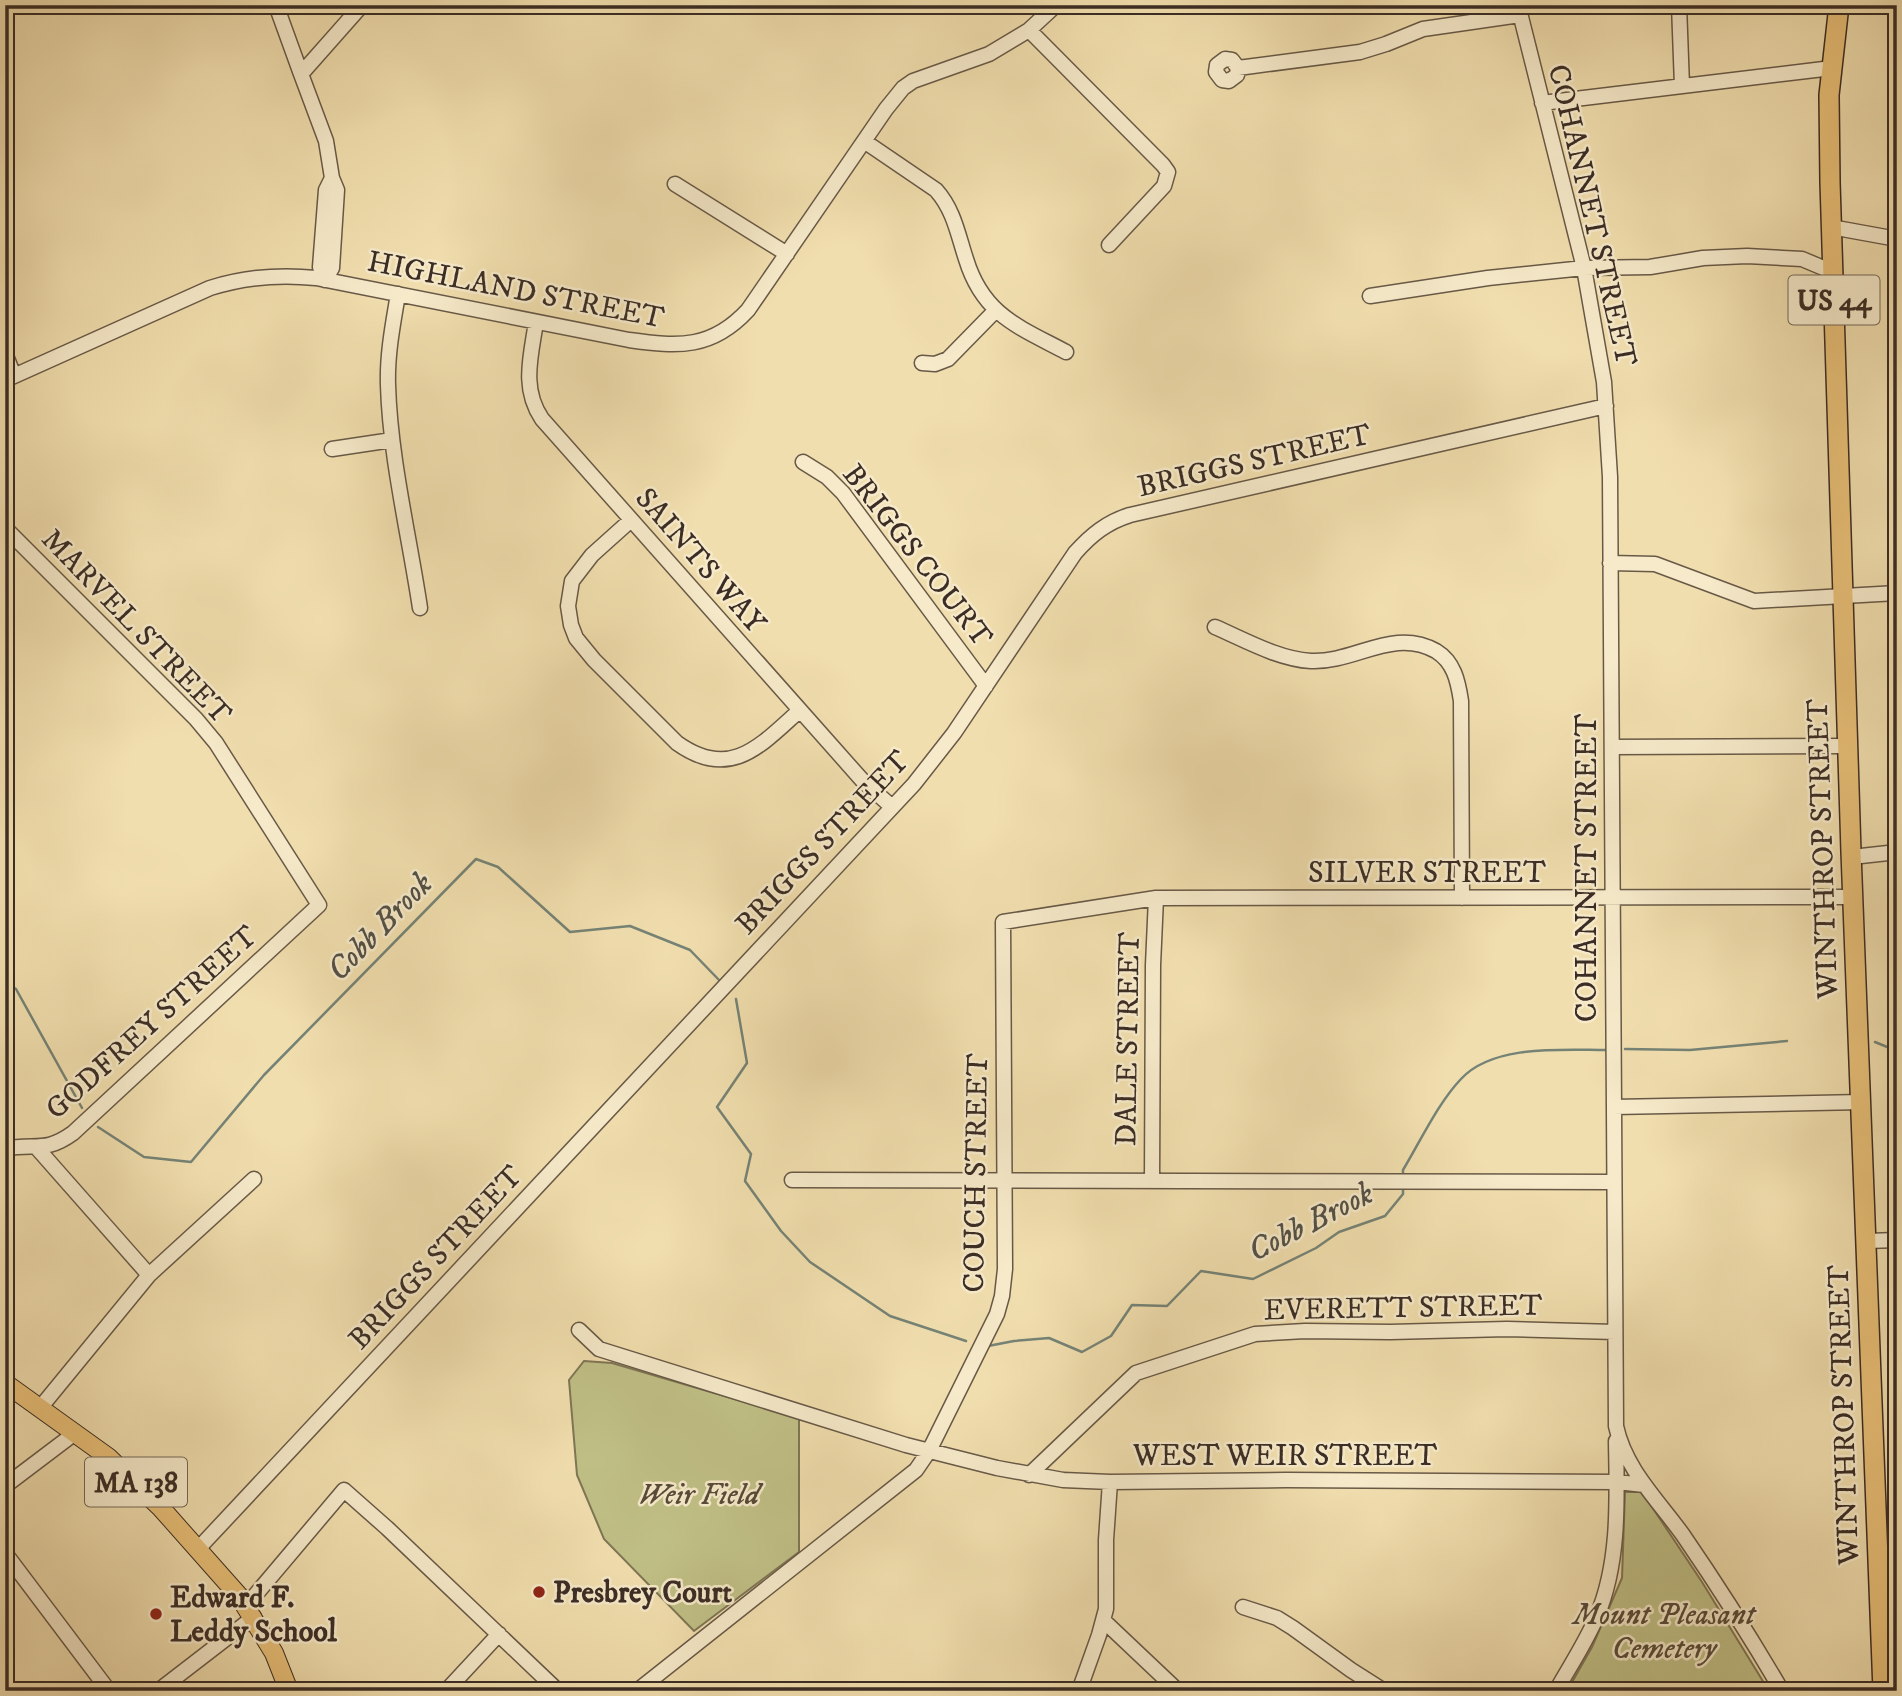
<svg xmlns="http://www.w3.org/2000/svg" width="1902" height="1696" viewBox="0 0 1902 1696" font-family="'IM FELL DW Pica',serif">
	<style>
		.green { fill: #c0c086; stroke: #7e7656; stroke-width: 2 }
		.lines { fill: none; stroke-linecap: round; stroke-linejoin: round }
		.stream { stroke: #758376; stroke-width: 2.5 }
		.minor-casing { stroke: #685947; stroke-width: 17 }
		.major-casing { stroke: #3b2d25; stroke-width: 20 }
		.highway-casing { stroke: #3b2d25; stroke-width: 22 }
		.minor { stroke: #f6eaca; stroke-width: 14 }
		.major { stroke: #e8bf77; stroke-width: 18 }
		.highway { stroke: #e8bf77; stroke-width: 19 }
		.poi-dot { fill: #8f2418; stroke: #f6eaca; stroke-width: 2.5 }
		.labels { text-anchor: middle; stroke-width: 5; stroke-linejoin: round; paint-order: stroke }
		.shield { fill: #f6eaca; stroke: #736656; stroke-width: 2 }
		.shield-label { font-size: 28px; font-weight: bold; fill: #3b2d25 }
		.street-label { font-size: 30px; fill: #3b2d25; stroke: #f6eaca }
		.park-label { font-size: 30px; font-style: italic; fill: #564a38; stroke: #f6eaca }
		.poi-label { font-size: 30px; font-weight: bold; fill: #3b2d25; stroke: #f6eaca; text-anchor: start }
		.water-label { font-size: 32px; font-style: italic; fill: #535147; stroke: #f6eaca }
	</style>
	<rect width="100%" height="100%" fill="#f1deae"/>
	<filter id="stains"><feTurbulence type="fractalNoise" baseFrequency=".00286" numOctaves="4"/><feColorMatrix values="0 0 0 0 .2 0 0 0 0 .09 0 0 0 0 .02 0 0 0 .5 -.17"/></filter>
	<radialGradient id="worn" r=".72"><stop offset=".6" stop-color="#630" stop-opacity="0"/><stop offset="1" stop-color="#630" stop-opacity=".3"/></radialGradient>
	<path class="green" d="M584,1361l28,2 187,55v134l-105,79 -90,-92 -27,-64 -8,-95z
		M1625,1492h17l60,90 67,109h-202l25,-44 30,-69z"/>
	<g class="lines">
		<path class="stream" d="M5,982l11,7 66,119
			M736,999l11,64 -30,44 34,47 -6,27 36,50 29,31 80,54 76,25
			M1875,1042l22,9
			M1625,1049l65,1 97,-9
			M98,1127l46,30 47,5 73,-87 212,-216 22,8 72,65 60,-6 60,24 29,30
			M1403,1176v-6c17,-28 35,-67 58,-91 32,-35 102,-29 145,-29
			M988,1346l26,-5 35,-3 33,14 29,-16 21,-31 35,1 34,-35 52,8 63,-31 23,-16 46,-16 18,-22v-8"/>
		<g class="minor-casing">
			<path id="minor" d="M276,5l25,69
				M1518,5l66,263 20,114 6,95 6,949c9,43 42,74 67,109 35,51 68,103 99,156
				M1679,5l3,81
				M1029,30l134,135 5,7 -4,14 -55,59
				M1238,68l-1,7 -8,6 -7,-1 -6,-8 1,-7 8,-6 7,1 6,8 122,-16 26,-8 37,-15 97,-14
				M1542,103l290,-35
				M864,141l72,49c18,20 22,45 30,69 17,56 53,68 100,93
				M675,184l112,70
				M1831,227l66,12
				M325,280l7,-12 5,-78 -5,-12 -6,-37 -25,-67 61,-69
				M325,280l-5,-13 6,-77 6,-12
				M398,294c-5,30 -11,60 -10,91 2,72 21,150 32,223
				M1370,296l118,-18 96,-10 66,-1 53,-9 44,-2 55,3 31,13
				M536,322c-5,34 -15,66 6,97l320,361 30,27
				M5,353l9,23
				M922,363l13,1 13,-5 47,-48
				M5,380l205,-92c35,-11 69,-14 106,-10l313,62c50,7 83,9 119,-30l138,-201 17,-21 10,-7 76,-27 40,-24 27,-25
				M332,449l60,-9
				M803,462l24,15 16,16 143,193
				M631,520l-39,35 -20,26 -4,25 3,19 5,13 18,22 83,83c53,38 83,3 122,-32
				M5,528l191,191 20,24 103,162 -246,228c-29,21 -39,9 -68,16
				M1610,563l45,1 99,37 143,-8
				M1215,627c30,13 63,32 96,34 44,2 82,-34 125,-10 18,11 22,30 25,50l1,197
				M1612,747l236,-1
				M1852,857l45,-5
				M1614,1107l248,-5
				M37,1148l112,127
				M792,1180l822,2
				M1152,1181l1,-216 3,-67
				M1867,1241l30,-1
				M579,1330l20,19 307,96 91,23 66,12 47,2 176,-2 331,2 27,3
				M40,1408l109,-133 105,-96
				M1029,1475l107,-102 119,-39 50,-3 85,1 117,-3 108,3
				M5,1486l70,-53
				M197,1550l717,-766 40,-51 121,-180c16,-18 32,-31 55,-38l476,-109
				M5,1553l104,138
				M246,1606l98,-116 43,38 171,163
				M1243,1607l34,11 16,10 58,42 33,21
				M1104,1621l74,70
				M158,1691l96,-74
				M446,1691l53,-57
				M637,1691l279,-221 13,-19 68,-137 5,-18 3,-27 -2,-347 153,-24 697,-1
				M1079,1691l20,-56 7,-26v-69l4,-58
				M1556,1691c14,-25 30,-49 41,-75 23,-54 20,-118 19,-175"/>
		</g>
		<g class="major-casing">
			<path id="major" d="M5,1383l103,74 53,51 78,88 35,57 15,38"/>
		</g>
		<g class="highway-casing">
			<path id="highway" d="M1839,5l-10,90 1,87 21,670 32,839"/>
		</g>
		<use href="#minor" class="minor"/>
		<use href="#major" class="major"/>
		<use href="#highway" class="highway"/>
	</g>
	<g class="poi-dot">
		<circle cx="539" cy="1592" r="7"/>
		<circle cx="156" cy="1614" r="7"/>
	</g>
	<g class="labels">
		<g class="shield">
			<rect x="1788.5" y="275.5" width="91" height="49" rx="5"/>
			<rect x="85" y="1457.5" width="102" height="49" rx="5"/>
		</g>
		<g class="shield-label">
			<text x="1834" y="310">US 44</text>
			<text x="136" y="1492">MA 138</text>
		</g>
		<g class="street-label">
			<text transform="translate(1593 215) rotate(77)" y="10">COHANNET STREET</text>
			<text transform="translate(516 289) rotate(11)" y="10">HIGHLAND STREET</text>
			<text transform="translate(1254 460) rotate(-13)" y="10">BRIGGS STREET</text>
			<text transform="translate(918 555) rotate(52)" y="10">BRIGGS COURT</text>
			<text transform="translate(701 560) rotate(49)" y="10">SAINTS WAY</text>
			<text transform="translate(137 626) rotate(46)" y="10">MARVEL STREET</text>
			<text transform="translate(822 842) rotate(-47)" y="10">BRIGGS STREET</text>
			<text transform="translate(1822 849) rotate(-92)" y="10">WINTHROP STREET</text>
			<text transform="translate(1586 868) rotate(-90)" y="10">COHANNET STREET</text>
			<text x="1427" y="882">SILVER STREET</text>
			<text transform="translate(151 1022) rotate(-42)" y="10">GODFREY STREET</text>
			<text transform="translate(1127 1039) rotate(-89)" y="10">DALE STREET</text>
			<text transform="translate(975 1173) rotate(-89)" y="10">COUCH STREET</text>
			<text transform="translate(435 1257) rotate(-47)" y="10">BRIGGS STREET</text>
			<text transform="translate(1403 1307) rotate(-1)" y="10">EVERETT STREET</text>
			<text transform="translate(1843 1415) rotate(-92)" y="10">WINTHROP STREET</text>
			<text x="1285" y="1465">WEST WEIR STREET</text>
		</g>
		<g class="park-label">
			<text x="699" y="1504">Weir Field</text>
			<text x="1664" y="1624">Mount Pleasant<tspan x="1664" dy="34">Cemetery</tspan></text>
		</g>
		<g class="poi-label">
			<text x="553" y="1602">Presbrey Court</text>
			<text x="170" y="1607">Edward F.<tspan x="170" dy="34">Leddy School</tspan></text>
		</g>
		<g class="water-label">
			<text transform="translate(379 926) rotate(-46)" y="11">Cobb Brook</text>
			<text transform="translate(1310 1221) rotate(-27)" y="11">Cobb Brook</text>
		</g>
	</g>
	<rect width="1902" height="1696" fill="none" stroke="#f1deae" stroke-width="28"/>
	<rect x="7" y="7" width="1888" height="1682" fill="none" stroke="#3b2d25" stroke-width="3.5"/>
	<rect x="14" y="14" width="1874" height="1668" fill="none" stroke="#3b2d25" stroke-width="2"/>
	<rect width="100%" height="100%" filter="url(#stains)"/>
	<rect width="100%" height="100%" fill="url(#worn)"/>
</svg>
